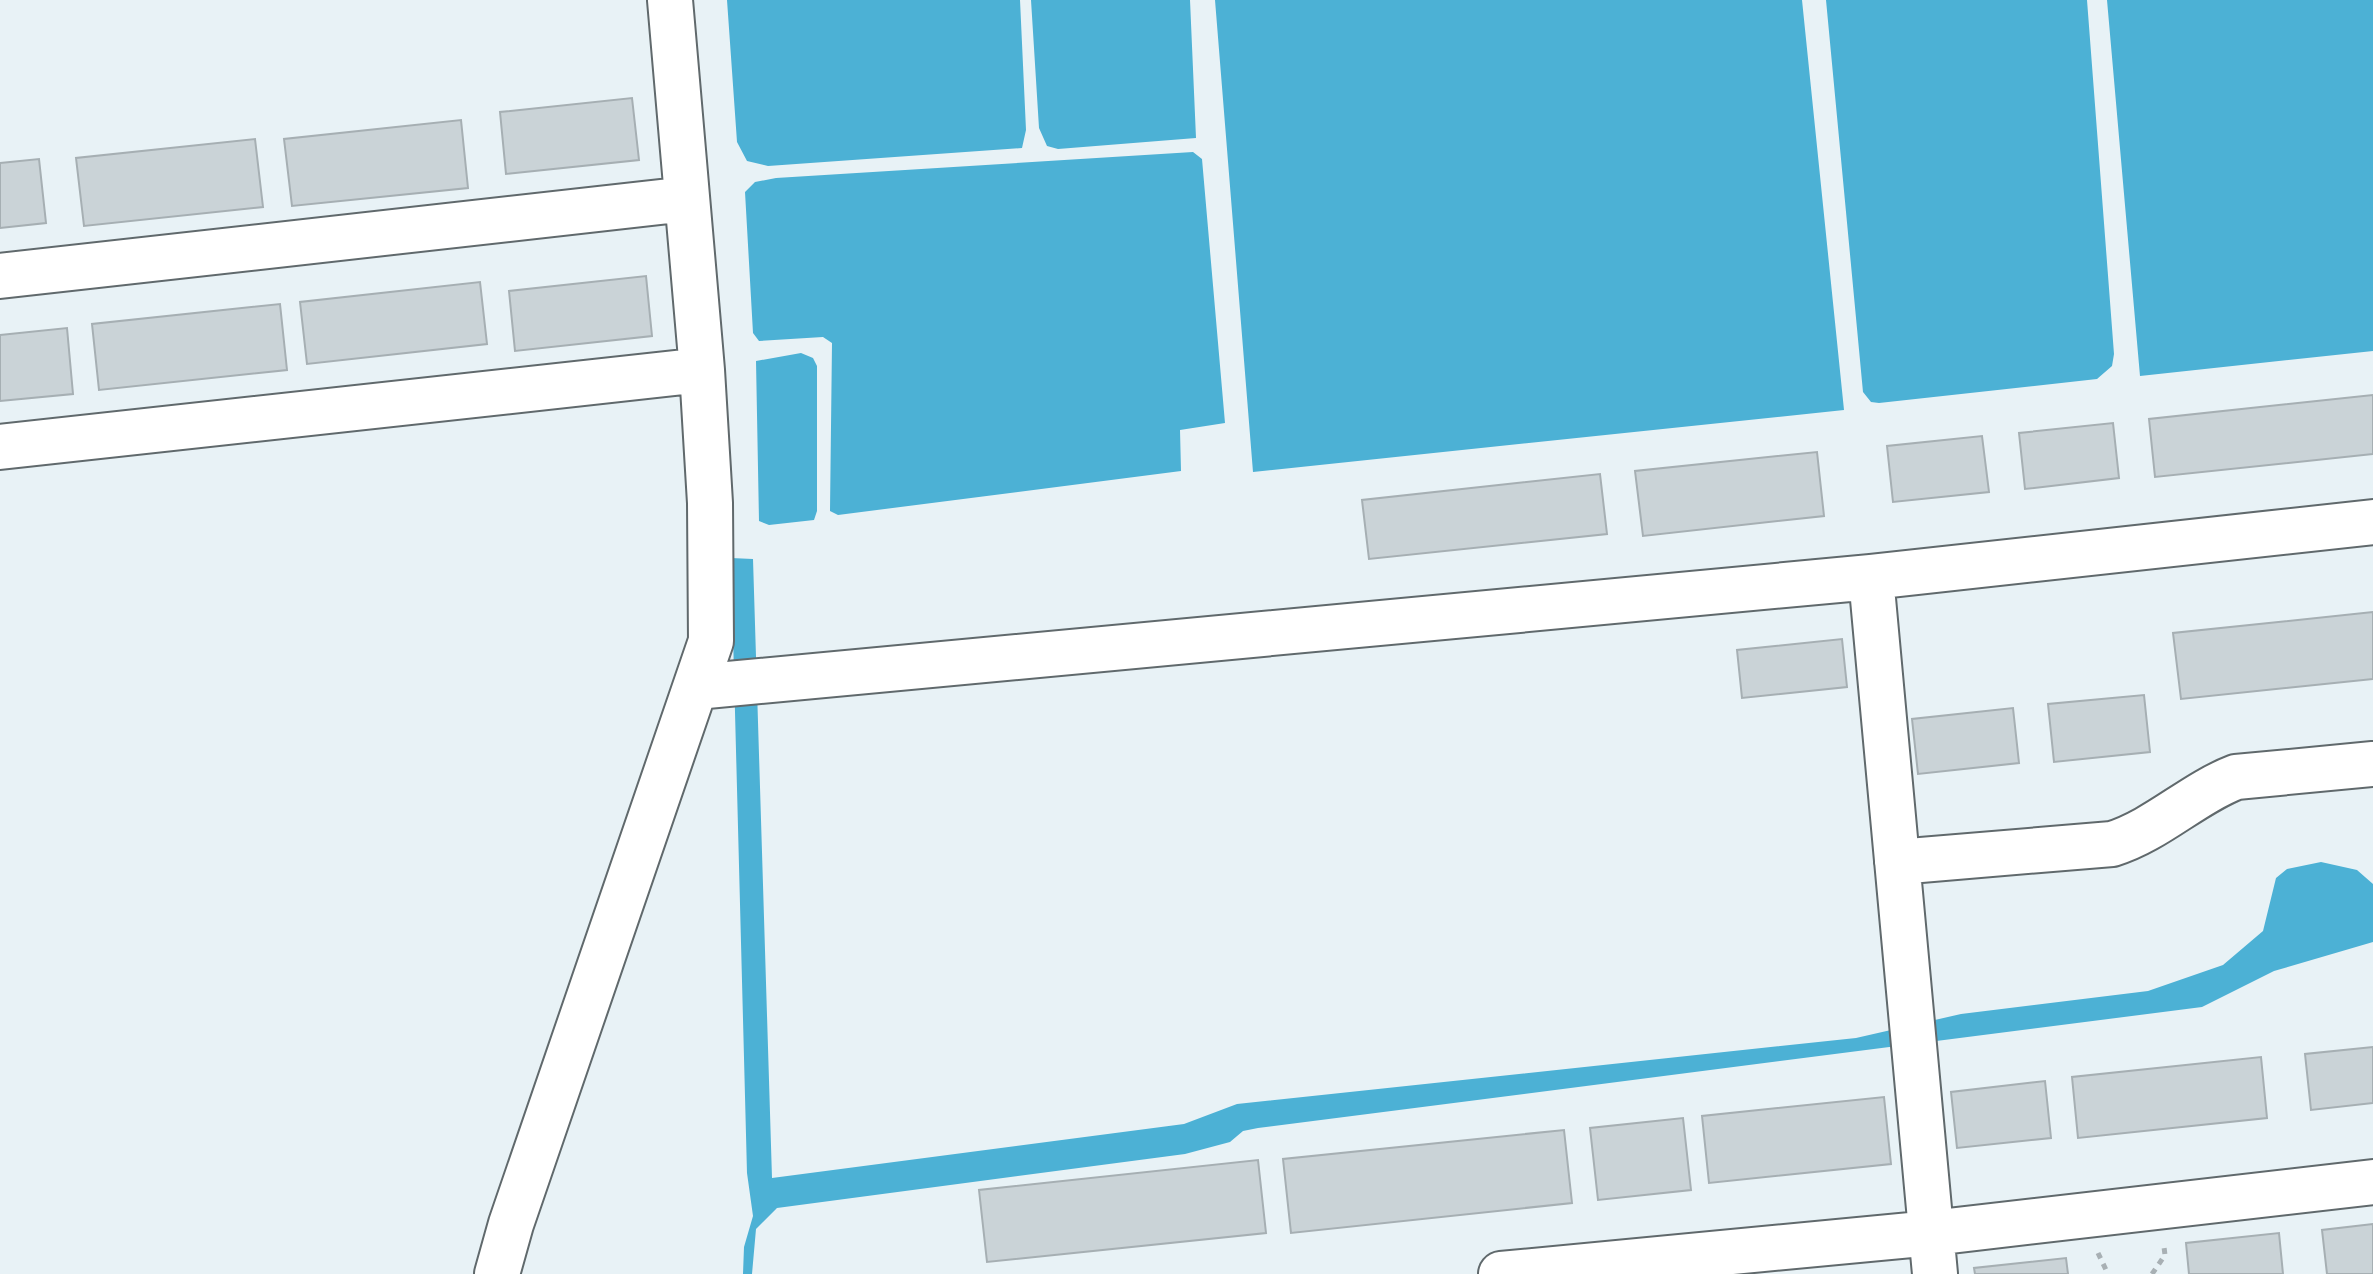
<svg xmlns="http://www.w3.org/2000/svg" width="2373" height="1274" viewBox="0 0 2373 1274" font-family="'Roboto Serif',serif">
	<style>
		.water { fill: #4cb1d5 }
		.building { fill: #cad3d7; stroke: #a6afb3; stroke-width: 2 }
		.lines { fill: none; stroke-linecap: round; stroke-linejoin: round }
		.minor-casing { stroke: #60696c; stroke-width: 48 }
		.path { stroke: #a8b0b4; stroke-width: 5; stroke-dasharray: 6 6; stroke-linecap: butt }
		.minor { stroke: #fff; stroke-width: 44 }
	</style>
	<rect width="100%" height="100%" fill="#e8f2f6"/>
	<path class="water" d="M727,0h293l6,130 -4,18 -254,18 -21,-5 -10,-19z
		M1031,0h159l6,138 -138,11 -11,-3 -8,-18z
		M1215,0h587l42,410 -591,62z
		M1826,0h261l27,354 -2,12 -15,13 -218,24 -8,-1 -8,-10z
		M2107,0h266v351l-233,25z
		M1193,152l9,7 23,264 -45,7 1,41 -343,44 -8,-4 2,-168 -9,-6 -64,4 -6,-8 -8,-141 10,-10 21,-4z
		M801,353l12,5 4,8v145l-3,9 -45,5 -10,-4 -3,-160z
		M731,558l22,1 19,619 412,-54 53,-20 619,-66 105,-24 187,-23 75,-26 40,-34 13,-53 11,-9 34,-7 36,8 16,14v58l-99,29 -72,36 -944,121 -15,3 -13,11 -45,12 -408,54 -21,21 -4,45h-9l1,-27 9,-31 -6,-43z"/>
	<path class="building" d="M632,98l7,62 -133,14 -6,-62z
		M461,120l7,68 -176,18 -8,-67z
		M255,139l8,68 -179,19 -8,-68z
		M39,159l7,64 -46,5v-65z
		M646,276l6,60 -137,15 -6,-60z
		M480,282l7,62 -180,20 -7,-62z
		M280,304l7,66 -188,20 -7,-66z
		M67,328l6,66 -73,7v-66z
		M2373,395v59l-218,23 -6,-58z
		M2113,423l6,55 -94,11 -6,-56z
		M1982,436l7,56 -96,10 -6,-56z
		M1817,452l7,64 -181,20 -8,-65z
		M1600,474l7,60 -238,25 -7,-59z
		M2373,612v67l-192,20 -8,-66z
		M1842,639l5,48 -105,11 -5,-48z
		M2144,695l6,57 -96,10 -6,-58z
		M2013,708l6,55 -101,11 -6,-55z
		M2373,1047v56l-62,7 -6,-56z
		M2261,1057l6,61 -189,20 -6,-61z
		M2045,1081l6,57 -94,10 -6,-56z
		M1884,1097l7,67 -182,19 -7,-67z
		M1683,1118l8,72 -93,10 -8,-72z
		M1564,1130l8,73 -281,30 -8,-74z
		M1258,1160l8,73 -279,29 -8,-72z
		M2373,1224v50h-46l-5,-44z
		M2279,1233l4,41h-94l-3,-31z
		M2066,1258l2,16h-93l-1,-6z"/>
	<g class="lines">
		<g class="minor-casing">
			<path id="minor" d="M0,276l687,-77
				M0,447l702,-77
				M1871,577l64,697
				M696,687l1175,-110 502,-55
				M1897,862l215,-18c45,-14 80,-50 124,-67l137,-13
				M497,1274l14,-50 200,-583 -1,-138 -8,-133 -32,-370
				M1501,1274l431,-41 441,-51"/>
		</g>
		<path class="path" d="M2098,1253l10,21
			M2152,1274l13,-19 -1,-8"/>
		<use href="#minor" class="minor"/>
	</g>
</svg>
